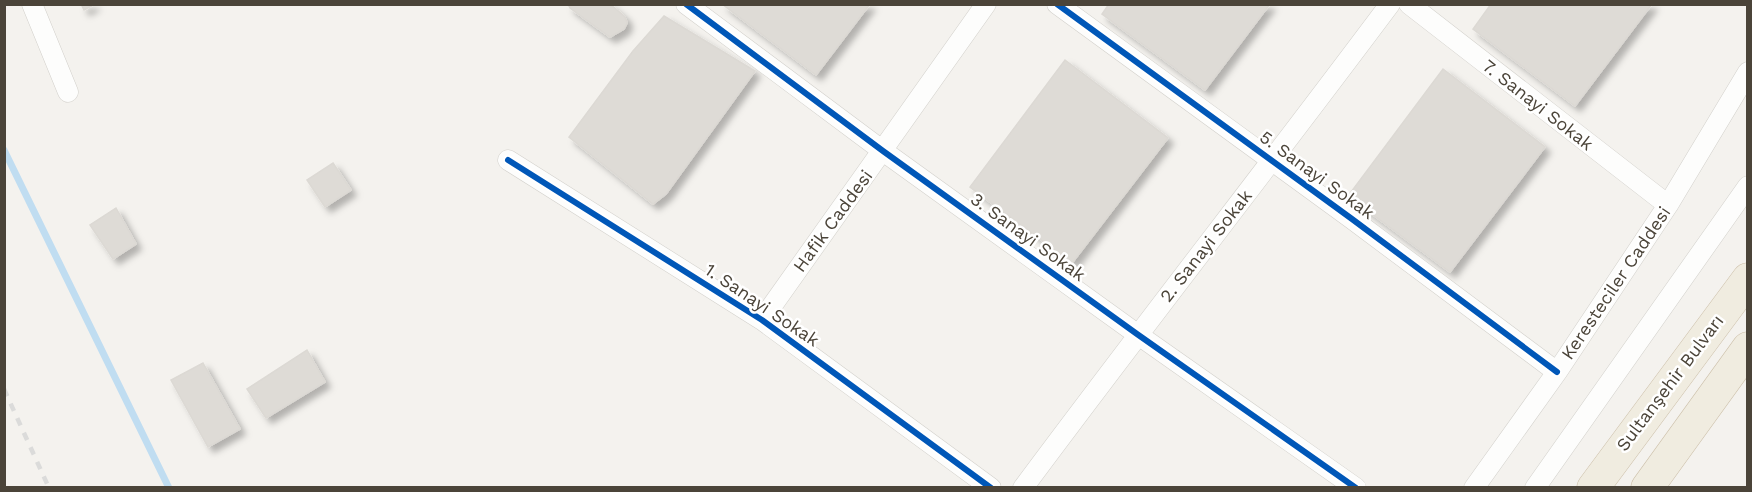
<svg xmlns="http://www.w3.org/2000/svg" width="1752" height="492" viewBox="0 0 1752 492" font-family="'Work Sans',sans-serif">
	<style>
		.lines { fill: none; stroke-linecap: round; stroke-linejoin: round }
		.stream { stroke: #c0ddf1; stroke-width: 7 }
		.building { fill: #dedbd6; stroke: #dcd9d4; stroke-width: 1.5; filter: url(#shadow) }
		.minor-casing { stroke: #d2d0cb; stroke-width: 21 }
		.trunk-casing { stroke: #ccbfa9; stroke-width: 33 }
		.minor { stroke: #fdfdfc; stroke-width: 20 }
		.trunk { stroke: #f0ece0; stroke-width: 32 }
		.rail { stroke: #dbdbda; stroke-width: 4.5; stroke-dasharray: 8 8; stroke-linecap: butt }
		.cycleway-casing { stroke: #fff; stroke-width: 10 }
		.cycleway { stroke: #0057b8; stroke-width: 6 }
		.labels { text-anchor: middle; stroke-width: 5; stroke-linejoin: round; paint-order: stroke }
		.street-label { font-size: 18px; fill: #4b4439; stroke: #fff }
	</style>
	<defs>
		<filter id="shadow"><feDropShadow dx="5.5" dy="5.5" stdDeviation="3" flood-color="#0004"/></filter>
	</defs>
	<rect width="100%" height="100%" fill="#f4f2ee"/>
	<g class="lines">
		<path class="stream" d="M4,150l165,338"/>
	</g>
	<path class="building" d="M81,4h14l-11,6z
		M568,4h42l15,13 2,6 -3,6 -14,8 -40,-29z
		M722,4h148l-54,71z
		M1109,4h161l-65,86 -103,-76z
		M1491,4h161l-77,102 -102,-77z
		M664,16l91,55 -89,123 -13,10 -84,-67 64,-86z
		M1065,60l103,78 -96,125 -102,-76z
		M1443,69l102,78 -95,125 -102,-76z
		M333,163l18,27 -26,17 -18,-27z
		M116,208l20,36 -23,15 -23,-34z
		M307,350l18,32 -59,36 -19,-29z
		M203,363l37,66 -32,18 -37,-67z"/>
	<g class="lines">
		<g class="minor-casing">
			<path id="minor" d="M32,4l36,88
				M686,4l197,147 254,183 219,154
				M1057,4l295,215 205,153
				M1409,4l259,201
				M508,160l254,160 229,168
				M762,320l224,-316
				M1023,488c121,-163 246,-322 367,-484
				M1474,488l83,-116 111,-167 80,-133
				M1535,488l213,-302"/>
		</g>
		<g class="trunk-casing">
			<path id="trunk" d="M1593,488l155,-209
				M1647,488l101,-140"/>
		</g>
		<use href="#minor" class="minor"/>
		<use href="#trunk" class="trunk"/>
		<path class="rail" d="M4,389l45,99"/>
		<g class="cycleway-casing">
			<path id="cycleway" d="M686,4l197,147 254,183 219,154
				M1057,4l295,215 205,153
				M508,160l254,160 229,168"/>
		</g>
		<use href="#cycleway" class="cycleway"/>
	</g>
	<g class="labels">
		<g class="street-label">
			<text transform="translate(1538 105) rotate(38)" y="6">7. Sanayi Sokak</text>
			<text transform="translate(1317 175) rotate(36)" y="6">5. Sanayi Sokak</text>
			<text transform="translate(833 221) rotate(-54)" y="6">Hafik Caddesi</text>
			<text transform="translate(1028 237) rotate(36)" y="6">3. Sanayi Sokak</text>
			<text transform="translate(1206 246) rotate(-52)" y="6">2. Sanayi Sokak</text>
			<text transform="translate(1616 283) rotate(-56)" y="6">Keresteciler Caddesi</text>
			<text transform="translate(762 305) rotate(34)" y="6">1. Sanayi Sokak</text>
			<text transform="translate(1670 383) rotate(-53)" y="6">Sultanşehir Bulvarı</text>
		</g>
	</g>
	<rect width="1752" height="492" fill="none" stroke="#4b4439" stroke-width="12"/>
</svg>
